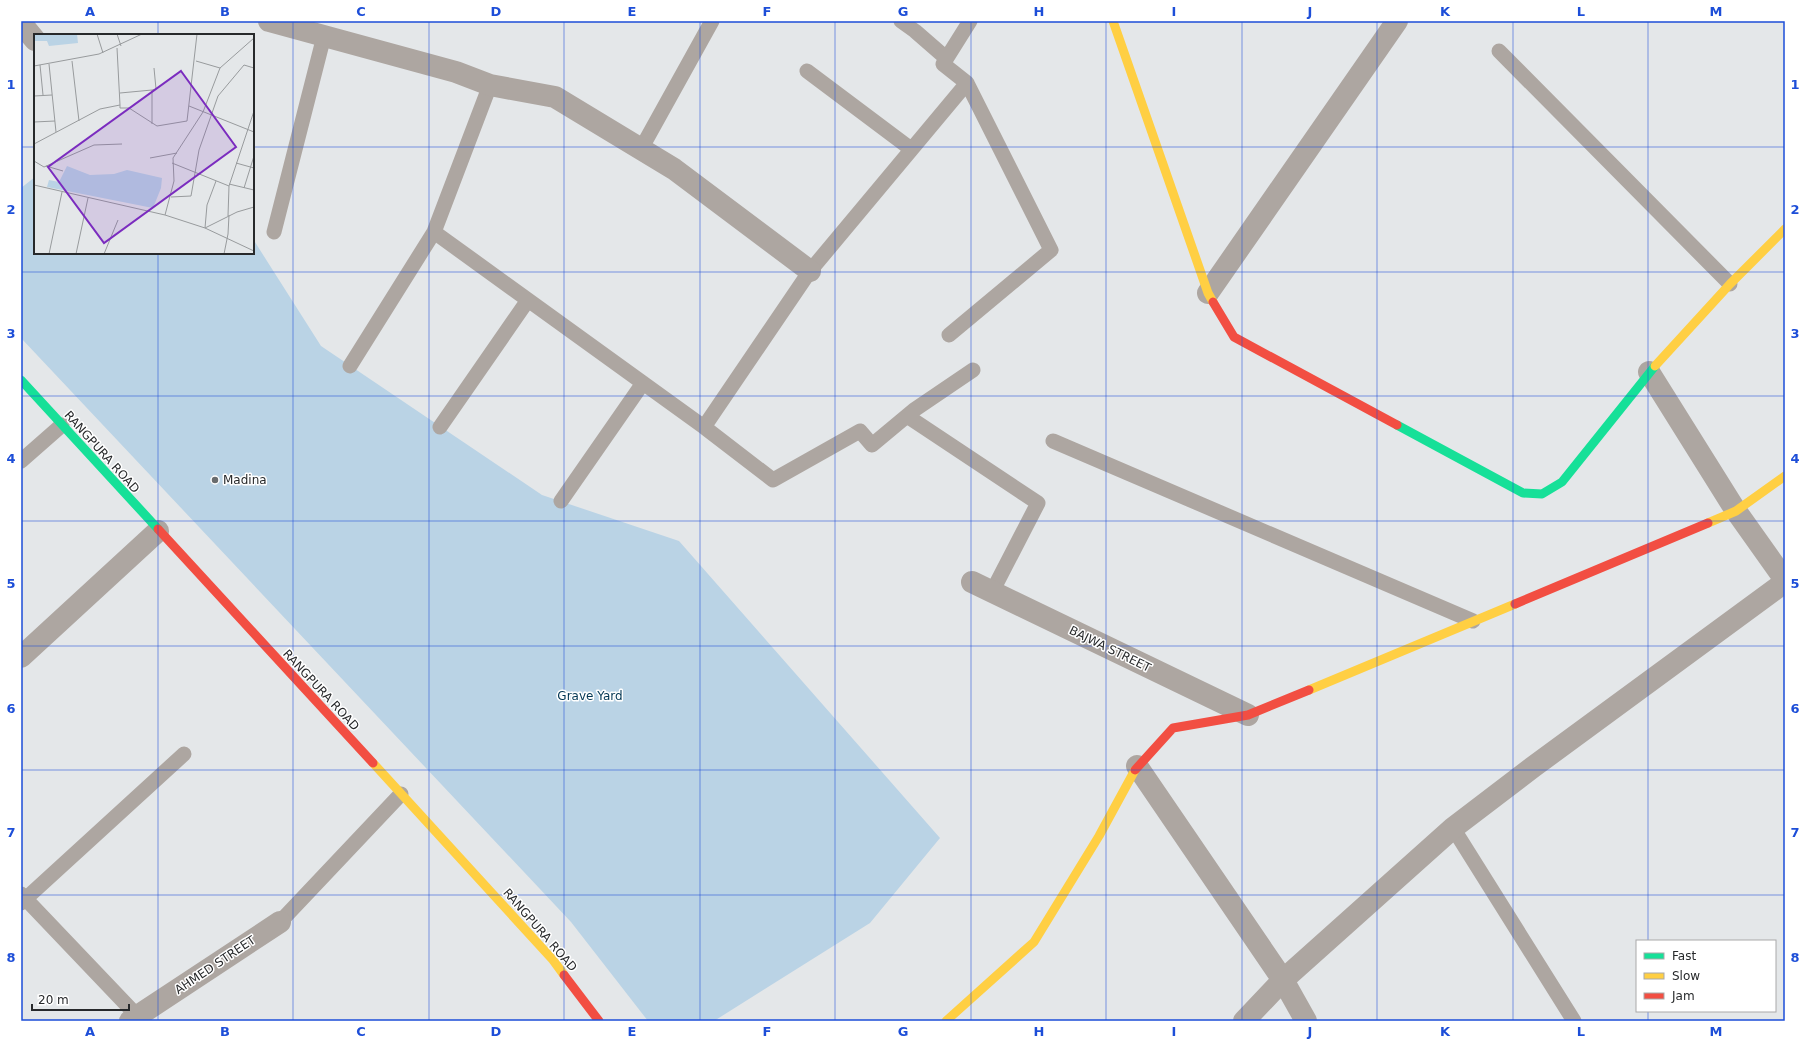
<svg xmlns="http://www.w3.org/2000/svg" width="1806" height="1042" viewBox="0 0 1806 1042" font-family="'DejaVu Sans',sans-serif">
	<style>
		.green { fill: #bad3e5 }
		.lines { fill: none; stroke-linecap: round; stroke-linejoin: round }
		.lane { stroke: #ada6a1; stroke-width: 15 }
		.street { stroke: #ada6a1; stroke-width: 22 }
		.fast { stroke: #16e098; stroke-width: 9 }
		.slow { stroke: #ffcf43; stroke-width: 9 }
		.jam { stroke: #f24e42; stroke-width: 9 }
		.grid { fill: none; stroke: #1d4ed8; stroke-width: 1; stroke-opacity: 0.55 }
		.poi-dot { fill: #696c6e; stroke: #fff; stroke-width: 1.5 }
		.labels { text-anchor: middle; stroke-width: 3; stroke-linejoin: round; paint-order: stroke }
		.street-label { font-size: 12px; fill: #27292b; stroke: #fff }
		.poi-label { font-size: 12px; fill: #27292b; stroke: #fff; text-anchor: start }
		.park-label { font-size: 12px; fill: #003552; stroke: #fff }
		.inset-road { fill: none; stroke: #989b9d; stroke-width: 1 }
		.view { fill: #7b2cbf; fill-opacity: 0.15; stroke: #7b2cbf; stroke-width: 2 }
		.inset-edge { fill: none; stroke: #27292b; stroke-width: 2 }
		.neatline { fill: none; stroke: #1d4ed8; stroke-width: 1.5 }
		.grid-label { font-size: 13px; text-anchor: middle; font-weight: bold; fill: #1d4ed8 }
	</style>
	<rect width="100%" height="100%" fill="#e4e7e9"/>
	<path class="green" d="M35,177v76h218v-14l68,107 221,149 137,46 261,297 -70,85 -156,98h-66l-77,-99 -550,-584v-150z"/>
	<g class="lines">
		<path class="lane" d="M901,21l14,10 31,27
			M1499,51l231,233
			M807,71l104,78
			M641,149l71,-128
			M274,232l50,-196
			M434,232l270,195 69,53 87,-49 12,14 42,-35 59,-40
			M949,335l102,-85 -84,-167 -24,-19 27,-43
			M350,366l84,-134 56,-147
			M907,416l131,87 -46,89
			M440,427l88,-127
			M704,427l106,-156 157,-188
			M1053,441l420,180
			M21,461l41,-36
			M561,501l82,-118
			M1453,828l121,193
			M21,894l121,127
			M21,903l163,-149
			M280,922l121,-128"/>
		<path class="street" d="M269,21l187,51 34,13 65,12 119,72 136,102
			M21,23l14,17
			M1208,293l189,-272
			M1649,372l87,139 49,69
			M972,582l276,133
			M21,657l137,-126
			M1137,766l146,214 23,41
			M130,1021l150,-99
			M1244,1021l39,-41 170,-152 80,-61 252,-185"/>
		<path class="fast" d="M21,380l137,149
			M1397,425l126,68 19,1 20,-12 93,-116"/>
		<path class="slow" d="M1113,21l95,272 5,9
			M1655,366l75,-82 55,-55
			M1708,523l28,-12 49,-35
			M1309,690l206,-86
			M373,763l180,197 11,15
			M946,1021l88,-79 65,-106 36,-66"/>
		<path class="jam" d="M1213,302l21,35 163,88
			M158,529l215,234
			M1515,604l193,-81
			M1135,770l38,-42 75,-13 61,-25
			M564,975l35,46"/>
	</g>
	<path class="grid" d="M158,21v14M293,21v1000M429,21v1000M564,21v1000M700,21v1000M835,21v1000M971,21v1000M1106,21v1000M1242,21v1000M1377,21v1000M1513,21v1000M1648,21v920M21,147h14M253,147h1532M158,253v768M21,272h1764M21,396h1764M21,521h1764M21,646h1764M21,770h1764M21,895h1764M1648,1011v10"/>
	<circle class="poi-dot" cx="215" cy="480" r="4"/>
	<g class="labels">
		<g class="street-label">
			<text transform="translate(102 452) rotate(48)" y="4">RANGPURA ROAD</text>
			<text transform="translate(1110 649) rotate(26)" y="4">BAJWA STREET</text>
			<text transform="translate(321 690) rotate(47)" y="4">RANGPURA ROAD</text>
			<text transform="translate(540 930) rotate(49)" y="4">RANGPURA ROAD</text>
			<text transform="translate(215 965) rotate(-34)" y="4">AHMED STREET</text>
		</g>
		<g class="poi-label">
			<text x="223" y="484">Madina</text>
		</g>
		<g class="park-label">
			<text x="590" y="700">Grave Yard</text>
		</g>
	</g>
	<g transform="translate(34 34)">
		<rect width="220" height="220" fill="#e4e7e9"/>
		<path d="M0,0h43l1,9 -29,3 -2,-5h-13zM33,132l23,9 24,-1 13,-4 35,8 -1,10 -8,20 -106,-21 2,-7 10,2z" fill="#bad3e5"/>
		<path class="inset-road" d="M63,0l6,19M83,0l4,12M38,27l7,60M162,27l24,7M15,30l7,68M6,31l3,30M0,32l65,-12 43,-20M86,59l32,-3M0,62l18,-1M86,71v3h9l28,18 30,-5 10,-87M155,72l65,26M0,88l21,-1M118,90v-34l4,-1 -2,-21M0,110l66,-35 20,-4 -3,-57M116,124l27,-5M0,127l10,6 50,-22 28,-1M138,129l57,23M202,129l18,5M12,132l17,5M195,150l25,6M0,151l131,30 40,13 49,23M210,154l10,-32M137,163l20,-1 8,-46 19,-54 26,-31 10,3M131,181l9,-34 -1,-23 30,-46 17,-44 34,-30M194,182l1,-30 25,-75M171,194l32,-16 17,-5M171,194l2,-23 9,-24M15,220l13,-62M42,220l12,-56M70,220l14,-34M190,220l4,-20 1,-19"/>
		<path class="view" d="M147,37l55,76 -132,96 -56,-76z"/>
		<rect width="220" height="220" class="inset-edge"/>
	</g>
	<rect width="1806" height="1042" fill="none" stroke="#ffffff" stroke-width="44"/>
	<rect x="1636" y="940" width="140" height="72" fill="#ffffff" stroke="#a9a9aa"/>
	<rect x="1644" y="953" width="20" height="6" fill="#16e098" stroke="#a9a9aa"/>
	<text x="1672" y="960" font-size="12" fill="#27292b">Fast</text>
	<rect x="1644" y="973" width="20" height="6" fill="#ffcf43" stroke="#a9a9aa"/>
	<text x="1672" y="980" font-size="12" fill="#27292b">Slow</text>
	<rect x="1644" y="993" width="20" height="6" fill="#f24e42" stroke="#a9a9aa"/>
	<text x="1672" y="1000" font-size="12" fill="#27292b">Jam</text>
	<path d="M32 1004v6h97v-6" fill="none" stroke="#27292b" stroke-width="2"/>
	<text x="38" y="1004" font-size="12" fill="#27292b" stroke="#ffffff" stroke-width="3" paint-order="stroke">20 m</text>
	<rect x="22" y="22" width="1762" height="998" class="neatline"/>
	<g class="grid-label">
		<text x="90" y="16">A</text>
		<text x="225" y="16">B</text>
		<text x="361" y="16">C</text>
		<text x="496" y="16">D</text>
		<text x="632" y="16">E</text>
		<text x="767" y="16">F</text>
		<text x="903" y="16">G</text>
		<text x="1039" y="16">H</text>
		<text x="1174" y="16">I</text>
		<text x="1310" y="16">J</text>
		<text x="1445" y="16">K</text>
		<text x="1581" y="16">L</text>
		<text x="1716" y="16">M</text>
		<text x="11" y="89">1</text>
		<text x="1795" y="89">1</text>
		<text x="11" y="214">2</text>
		<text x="1795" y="214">2</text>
		<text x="11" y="338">3</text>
		<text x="1795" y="338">3</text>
		<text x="11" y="463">4</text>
		<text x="1795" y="463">4</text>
		<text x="11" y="588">5</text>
		<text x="1795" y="588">5</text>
		<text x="11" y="713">6</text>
		<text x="1795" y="713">6</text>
		<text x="11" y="837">7</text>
		<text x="1795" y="837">7</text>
		<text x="11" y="962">8</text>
		<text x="1795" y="962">8</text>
		<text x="90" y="1036">A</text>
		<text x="225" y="1036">B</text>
		<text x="361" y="1036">C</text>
		<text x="496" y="1036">D</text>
		<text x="632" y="1036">E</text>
		<text x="767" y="1036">F</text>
		<text x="903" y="1036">G</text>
		<text x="1039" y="1036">H</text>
		<text x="1174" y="1036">I</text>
		<text x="1310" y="1036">J</text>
		<text x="1445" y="1036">K</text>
		<text x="1581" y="1036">L</text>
		<text x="1716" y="1036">M</text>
	</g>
</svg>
